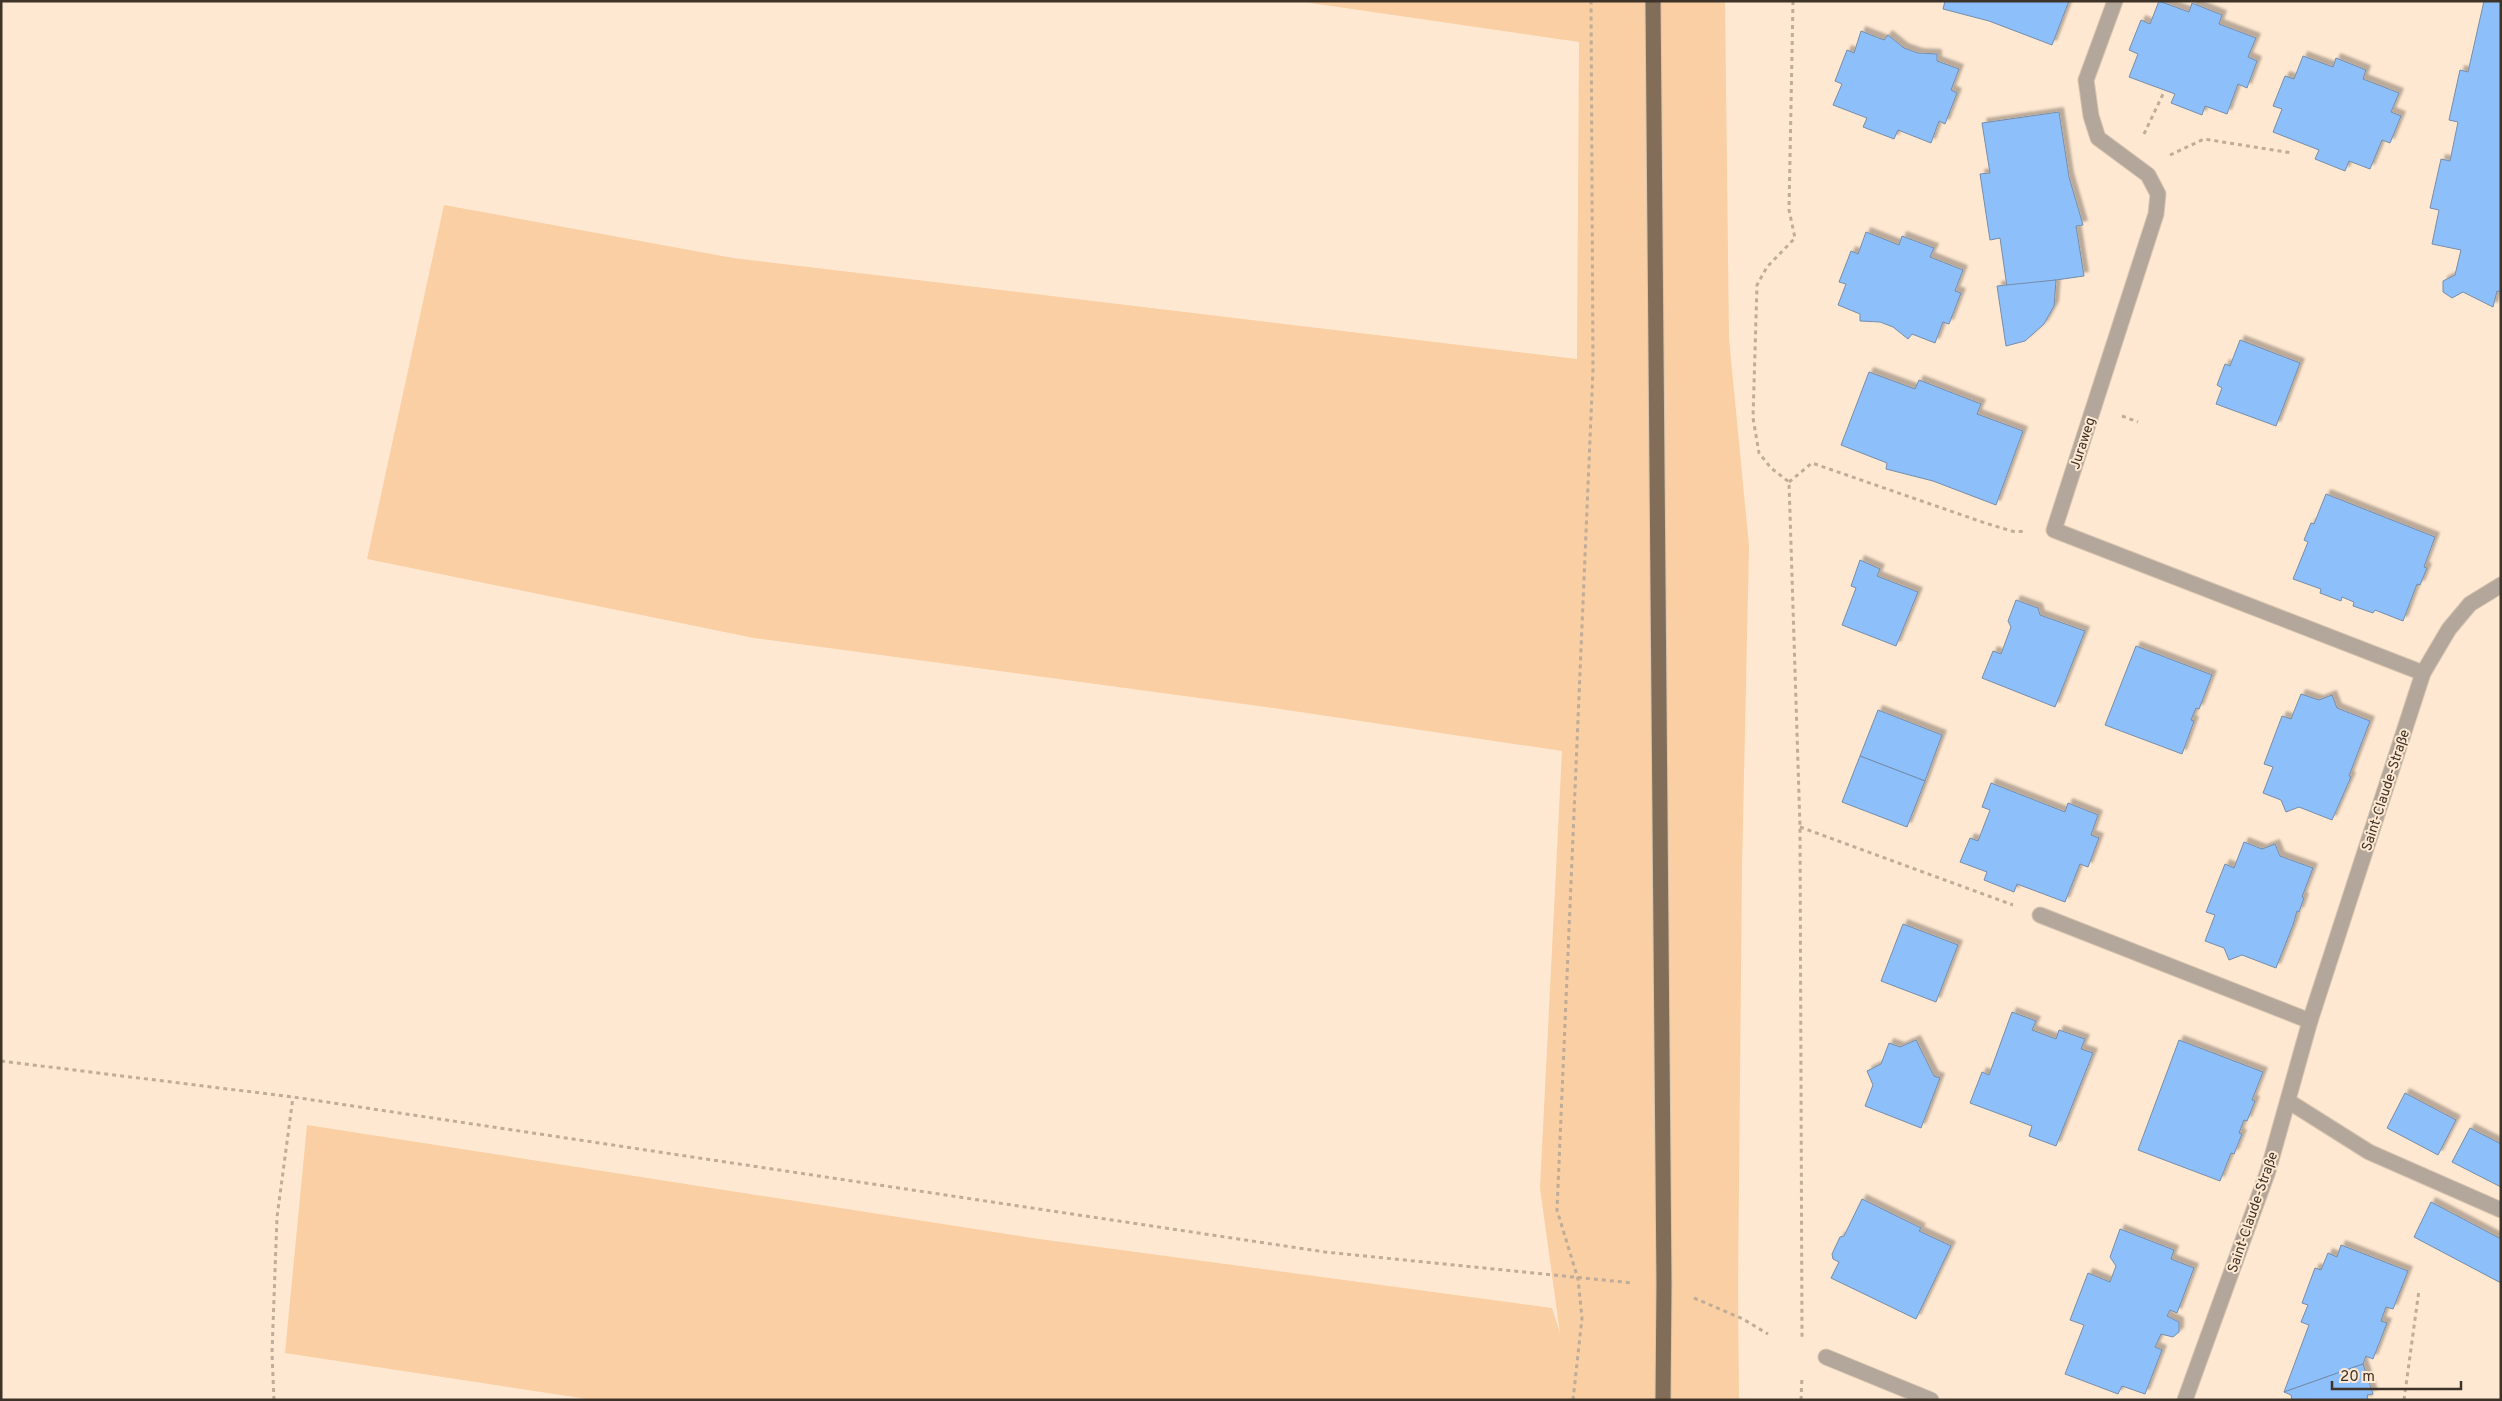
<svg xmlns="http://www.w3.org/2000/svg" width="2502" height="1401" font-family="Overpass,sans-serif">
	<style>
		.green { fill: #f9cfa3 }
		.building { fill: #8dbffb; stroke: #768da9; filter: url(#shadow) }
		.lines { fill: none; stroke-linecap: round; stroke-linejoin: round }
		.minor-casing { stroke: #d8c4af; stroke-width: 17 }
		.major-casing { stroke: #d8c4af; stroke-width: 17 }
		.path { stroke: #bfac99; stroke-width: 3; stroke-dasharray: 4 4; stroke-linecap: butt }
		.minor { stroke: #b3a79b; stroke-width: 15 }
		.major { stroke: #826d58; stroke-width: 15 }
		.labels { text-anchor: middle; stroke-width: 4; stroke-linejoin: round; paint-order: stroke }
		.street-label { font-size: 14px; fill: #3e3328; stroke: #ffe8d1 }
	</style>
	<defs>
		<filter id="shadow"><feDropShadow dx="4.5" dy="-4.5" stdDeviation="1" flood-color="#0004"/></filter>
	</defs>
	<rect width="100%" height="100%" fill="#ffe8d1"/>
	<polygon class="green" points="1297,1 1725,1 1729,339 1749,546 1742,867 1738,1289 1739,1400 594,1400 285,1353 307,1125 1039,1239 1552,1308 1560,1333 1540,1188 1562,751 1266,707 754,638 367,559 444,205 733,258 1577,359 1579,42"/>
	<g class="building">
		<polygon points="1945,1 2069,1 2052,45 1989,21 1943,9"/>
		<polygon points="2159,1 2189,12 2192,3 2222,15 2219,24 2256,38 2248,57 2257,61 2247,88 2238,84 2227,114 2205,106 2202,115 2171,103 2175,94 2129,77 2138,54 2129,50 2141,20 2150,24"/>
		<polygon points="2484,1 2501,1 2501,292 2497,291 2493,307 2463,292 2452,298 2443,292 2443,281 2455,275 2461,250 2432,244 2439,210 2430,208 2441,159 2450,161 2458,122 2449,120 2460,70 2468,72"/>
		<polygon points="1861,31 1884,40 1888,35 1904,48 1918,53 1937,54 1937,61 1959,69 1951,90 1957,93 1945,124 1939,121 1931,143 1898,130 1894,139 1863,127 1867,118 1833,105 1842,84 1835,81 1847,50 1854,53"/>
		<polygon points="2303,56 2333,67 2336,58 2366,70 2363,79 2399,93 2391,112 2401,116 2390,143 2382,140 2370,169 2349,161 2345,171 2315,159 2319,150 2273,132 2282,109 2273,106 2285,76 2294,79"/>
		<polygon points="2059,112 2069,177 2083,225 2076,226 2084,276 2007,287 2000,238 1990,240 1980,174 1990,173 1982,123"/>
		<polygon points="1866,232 1899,245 1902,236 1934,248 1930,257 1963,270 1955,291 1961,293 1949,324 1943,322 1935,343 1912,334 1908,339 1893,327 1880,322 1860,321 1860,314 1838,305 1846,284 1839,282 1851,251 1858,254"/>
		<polygon points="2056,280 2054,306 2044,324 2025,341 2006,346 1997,286"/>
		<polygon points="2240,340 2300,363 2276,426 2216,404 2222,388 2217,385 2225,364 2230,366"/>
		<polygon points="1869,372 1915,389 1919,380 1981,404 1977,414 2023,431 1996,505 1933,481 1886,469 1887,463 1841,445"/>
		<polygon points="2326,494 2435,537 2424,567 2427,568 2420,585 2417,584 2403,621 2375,610 2373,613 2353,606 2354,602 2342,597 2341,601 2320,593 2321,589 2293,579 2308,542 2304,540 2311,523 2314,524"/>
		<polygon points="1860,560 1880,569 1877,576 1918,592 1896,646 1842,625 1856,588 1851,586"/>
		<polygon points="2016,600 2038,608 2040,615 2085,631 2055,707 1982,678 1993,651 2001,654 2011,627 2008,621"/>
		<polygon points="2136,646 2212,675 2199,709 2196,708 2191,720 2194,721 2182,754 2105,725"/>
		<polygon points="2301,694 2319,700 2332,695 2337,708 2370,721 2349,776 2351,777 2332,820 2299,807 2286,812 2281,800 2263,793 2273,767 2264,764 2282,716 2291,719"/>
		<polygon points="1878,710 1942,735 1925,781 1860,756"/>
		<polygon points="1860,756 1925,781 1907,827 1842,802"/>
		<polygon points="1991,783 2065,812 2068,803 2098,815 2091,835 2099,838 2088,867 2080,864 2065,902 2017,884 2014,892 1984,880 1987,872 1960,862 1970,838 1978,841 1990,810 1982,807"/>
		<polygon points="2244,842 2262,849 2275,844 2280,856 2313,868 2302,897 2304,898 2299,912 2297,911 2293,925 2276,968 2242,955 2229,960 2224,948 2205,941 2215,915 2206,912 2225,864 2234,868"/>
		<polygon points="1903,924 1958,945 1936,1002 1881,981"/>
		<polygon points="2012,1012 2036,1021 2032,1030 2056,1039 2059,1030 2085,1039 2081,1049 2093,1053 2056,1146 2029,1136 2032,1126 1970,1103 1982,1072 1989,1075"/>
		<polygon points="1916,1040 1934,1076 1940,1078 1921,1128 1865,1106 1873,1085 1867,1071 1881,1064 1889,1043 1900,1047"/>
		<polygon points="2179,1040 2263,1072 2252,1100 2255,1101 2247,1121 2244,1120 2239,1133 2242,1134 2234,1154 2231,1153 2220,1181 2138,1150"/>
		<polygon points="2405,1093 2456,1120 2438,1155 2387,1128"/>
		<polygon points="2470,1128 2501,1144 2501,1187 2452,1162"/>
		<polygon points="1862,1199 1921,1228 1919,1231 1951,1246 1916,1319 1831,1278 1839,1262 1833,1259 1832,1254 1840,1237 1844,1236"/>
		<polygon points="2431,1202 2501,1239 2501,1283 2414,1237"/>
		<polygon points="2120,1229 2174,1250 2171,1259 2194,1268 2177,1313 2170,1310 2167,1316 2179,1322 2179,1332 2173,1337 2161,1334 2155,1347 2162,1350 2145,1394 2122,1386 2118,1394 2065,1374 2084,1325 2070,1320 2088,1273 2110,1282 2116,1266 2110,1257"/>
		<polygon points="2341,1245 2408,1271 2393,1309 2386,1307 2381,1321 2387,1323 2373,1359 2366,1356 2363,1364 2284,1392 2309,1325 2301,1322 2308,1305 2302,1303 2315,1268 2321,1270 2328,1253 2337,1257"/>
		<polygon points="2363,1364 2373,1394 2367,1395 2368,1400 2292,1400 2291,1395 2284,1392"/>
	</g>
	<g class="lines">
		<g class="minor-casing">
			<g id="minor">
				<polyline points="2115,1 2086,80 2091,116 2098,138 2148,175 2158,194 2156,214 2054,530 2423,673"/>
				<polyline points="2040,915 2310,1021"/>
				<polyline points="2288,1101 2369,1152 2501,1210"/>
				<polyline points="1826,1357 1931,1400"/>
				<polyline points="2185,1400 2268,1171 2310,1021 2423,673 2449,629 2470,604 2501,585"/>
			</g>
		</g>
		<g class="major-casing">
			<polyline id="major" points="1653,1 1664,1284 1663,1400"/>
		</g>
		<g class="path">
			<polyline points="1793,1 1789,210 1795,238 1767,267 1757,285 1753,418 1759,453 1771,468 1789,482 1800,827 1802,1338"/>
			<polyline points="2144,134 2163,94"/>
			<polyline points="2170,155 2204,139 2292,153"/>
			<polyline points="2122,416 2138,422"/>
			<polyline points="1789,482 1812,463 1985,523 2015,532 2025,531"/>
			<polyline points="1800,827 2013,905"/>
			<polyline points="1,1061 293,1097 1325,1252 1633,1283"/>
			<polyline points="1694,1298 1743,1319 1768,1334"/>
			<polyline points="274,1400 272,1353 277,1217 293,1097"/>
			<polyline points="1573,1400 1582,1318 1578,1279 1557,1210 1593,369 1591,1"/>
			<polyline points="1801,1400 1802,1376"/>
			<polyline points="2404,1400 2419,1290"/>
		</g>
		<use href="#minor" class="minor"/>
		<use href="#major" class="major"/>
	</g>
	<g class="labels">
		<g class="street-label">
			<text transform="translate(2082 443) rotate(-72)" y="5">Juraweg</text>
			<text transform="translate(2385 790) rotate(-72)" y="5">Saint-Claude-Straße</text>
			<text transform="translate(2252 1212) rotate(-71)" y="5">Saint-Claude-Straße</text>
		</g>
	</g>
	<rect width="2502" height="1401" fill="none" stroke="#3e3328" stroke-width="5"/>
	<path d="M2332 1381v8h129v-8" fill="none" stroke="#3e3328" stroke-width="2.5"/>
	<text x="2340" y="1381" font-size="15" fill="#3e3328" stroke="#ffe8d1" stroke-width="4" paint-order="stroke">20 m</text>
</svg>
